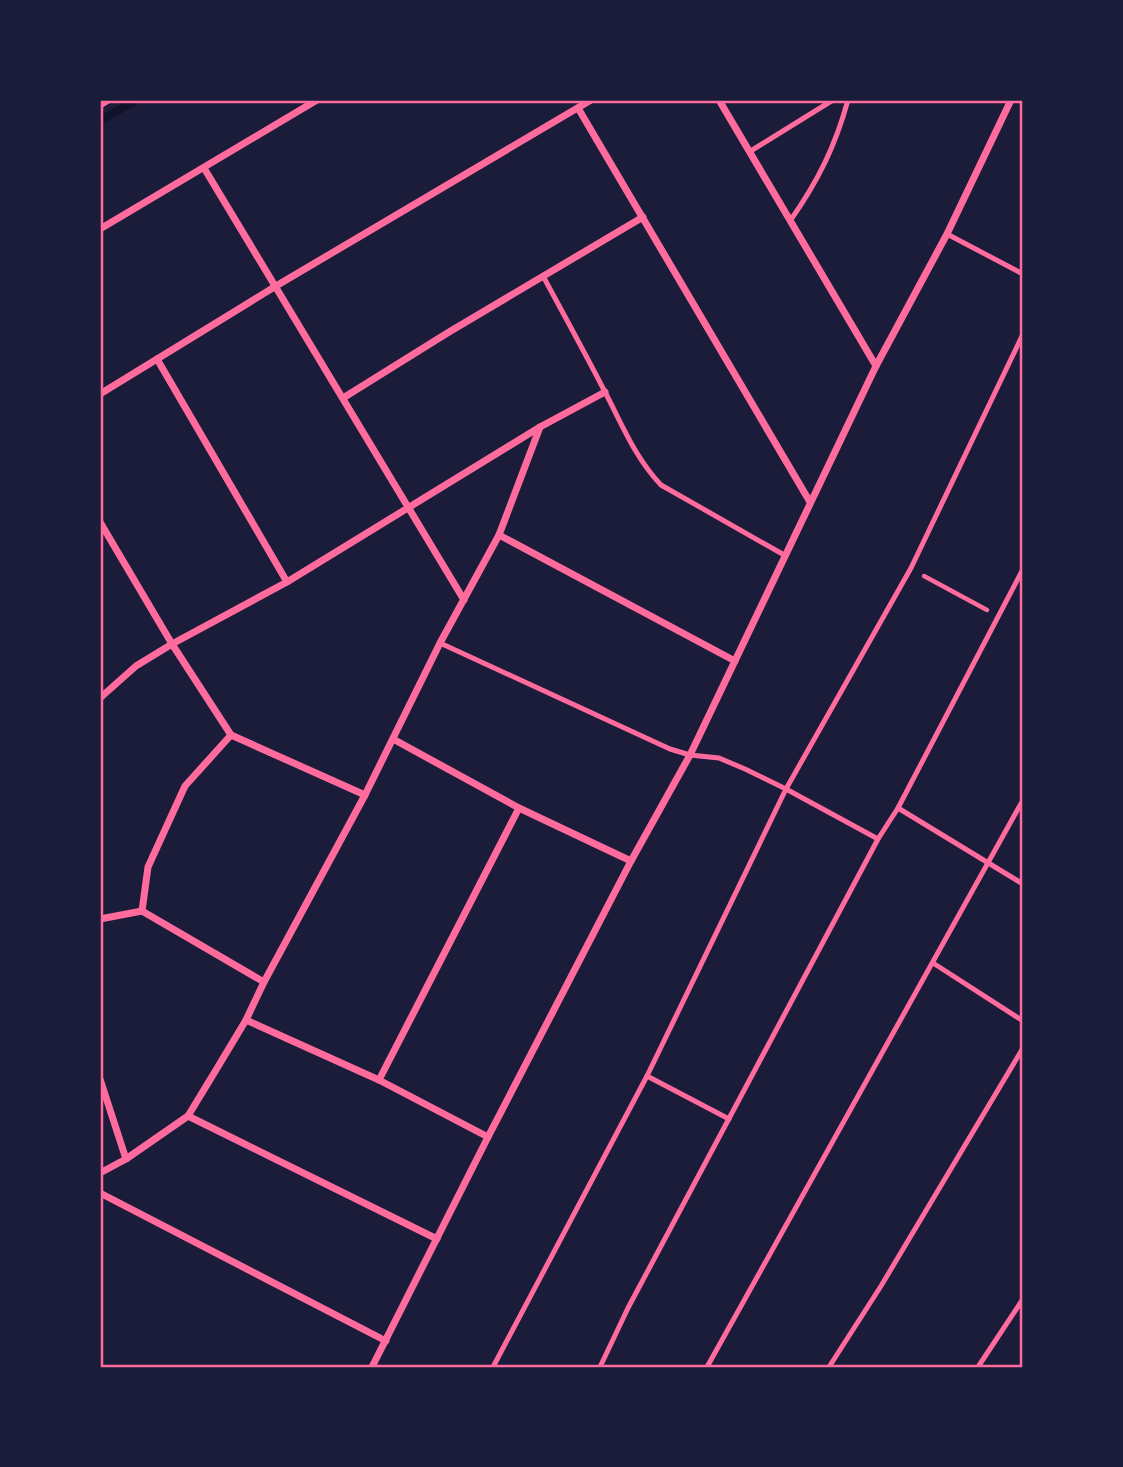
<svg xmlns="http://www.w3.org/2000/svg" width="1123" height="1467" font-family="'DM Sans',sans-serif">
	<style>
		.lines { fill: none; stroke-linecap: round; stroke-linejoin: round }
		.stream { stroke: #12122b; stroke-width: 8 }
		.path { stroke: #ff6b9d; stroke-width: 4.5 }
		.service { stroke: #ff6b9d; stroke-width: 5 }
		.minor { stroke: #ff6b9d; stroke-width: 7 }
		.neatline { fill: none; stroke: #ff6b9d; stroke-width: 2.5 }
	</style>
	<rect width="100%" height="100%" fill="#1b1b3a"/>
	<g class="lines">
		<polyline class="stream" points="100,121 136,100"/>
		<polyline class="path" points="924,576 987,610"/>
		<g class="service">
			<polyline points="749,152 833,100"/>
			<path d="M790,221C818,181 835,147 848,100"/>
			<polyline points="947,234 1023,274"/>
			<path d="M543,276C564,315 585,353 605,392C622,424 635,458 661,485L786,556"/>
			<polyline points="440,643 670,749 690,755 719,758 745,769 786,789 878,839"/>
			<polyline points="898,808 1023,884"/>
			<polyline points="933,963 1023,1021"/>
			<polyline points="647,1076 729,1119"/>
			<polyline points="493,1367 647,1076 786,789 911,568 1023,334"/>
			<polyline points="600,1367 628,1308 878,839 898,808 1023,569"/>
			<polyline points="707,1367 1023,800"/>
			<polyline points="829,1367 881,1286 1023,1048"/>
			<polyline points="978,1367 1023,1299"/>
		</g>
		<g class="minor">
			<polyline points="719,100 876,366"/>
			<polyline points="100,105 108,100"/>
			<polyline points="578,108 810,502"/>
			<polyline points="204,168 464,600"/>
			<polyline points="100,229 317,100"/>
			<polyline points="157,359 287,582"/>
			<polyline points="100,394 276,286 591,100"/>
			<polyline points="343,398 449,332 643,217"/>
			<polyline points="100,522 172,644 231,735 365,795"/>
			<polyline points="499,535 735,661"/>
			<polyline points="100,698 136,666 172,644 287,582 540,427 605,392"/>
			<polyline points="231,735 185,786 148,867 142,911 264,982"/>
			<polyline points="393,739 519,808 631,861"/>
			<polyline points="100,919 142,911"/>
			<polyline points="246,1020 379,1080 488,1137"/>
			<polyline points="100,1079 126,1159"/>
			<polyline points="379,1080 519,808"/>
			<polyline points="188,1116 437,1239"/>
			<polyline points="100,1173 126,1159 188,1116 219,1065 246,1020 264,982 365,795 440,643 499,535 540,427"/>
			<polyline points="100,1193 386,1341"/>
			<polyline points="372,1367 488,1137 631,861 690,755 876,366 947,234 1011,100"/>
		</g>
	</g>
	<rect width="1123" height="1467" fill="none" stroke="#1b1b3a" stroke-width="203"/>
	<rect x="102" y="102" width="919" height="1264" class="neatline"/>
</svg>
